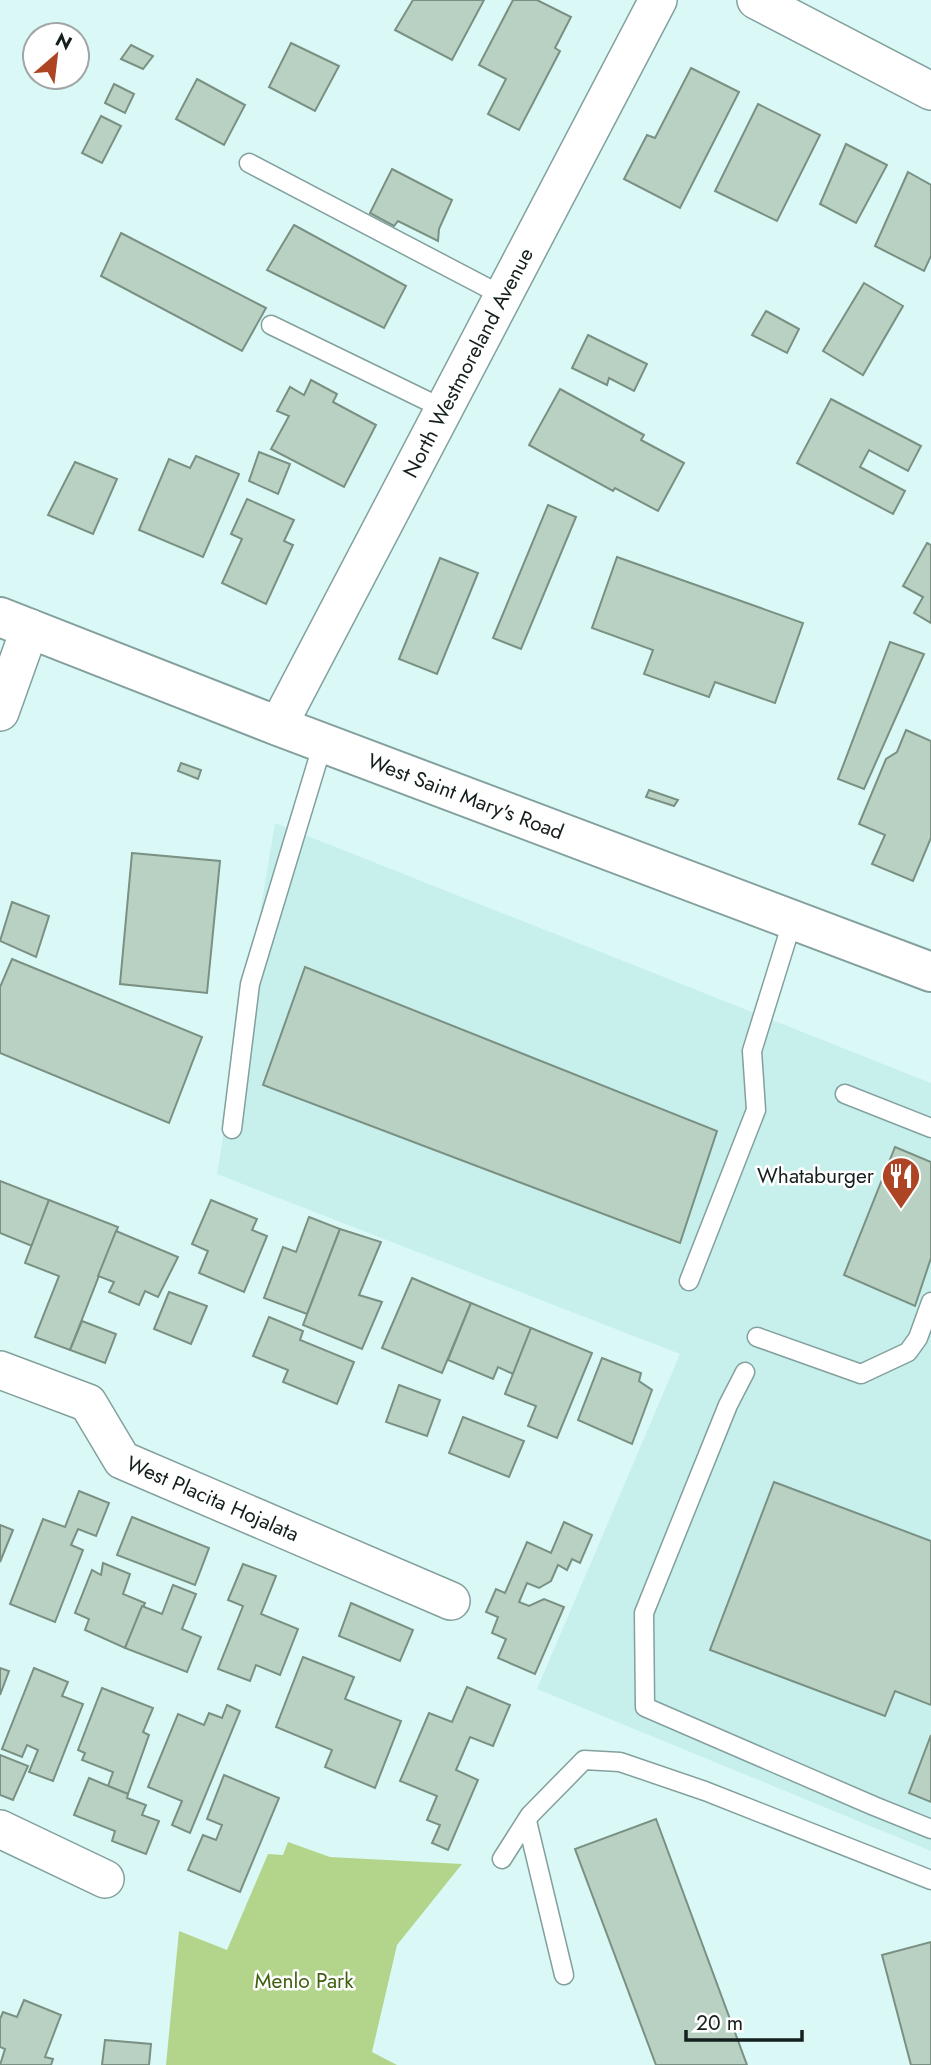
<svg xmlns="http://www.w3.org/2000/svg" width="931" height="2065" font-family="Jost,sans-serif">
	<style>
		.built { fill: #c7f0ed }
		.green { fill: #b2d58b }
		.building { fill: #b9d1c3; stroke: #799082; stroke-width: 2 }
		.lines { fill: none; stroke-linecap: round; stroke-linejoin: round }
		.service-casing { stroke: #83a09e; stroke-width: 21 }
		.minor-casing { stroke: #83a09e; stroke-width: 40 }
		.secondary-casing { stroke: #83a09e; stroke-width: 42 }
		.service { stroke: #fff; stroke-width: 18 }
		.minor { stroke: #fff; stroke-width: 37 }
		.secondary { stroke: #fff; stroke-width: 38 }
		.labels { text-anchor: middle; stroke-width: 5; stroke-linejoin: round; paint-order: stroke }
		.street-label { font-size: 21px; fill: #141f1e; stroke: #fff }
		.poi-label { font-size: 21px; fill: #141f1e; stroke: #fff; text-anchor: end }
		.park-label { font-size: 21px; fill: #405f10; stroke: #fff }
	</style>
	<rect width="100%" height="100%" fill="#daf9f6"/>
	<polygon class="built" points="275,823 931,1083 931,1851 537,1689 680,1354 217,1174"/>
	<polygon class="green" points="288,1842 330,1857 462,1864 397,1945 372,2052 397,2065 166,2065 179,1931 227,1950 268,1854 283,1855"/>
	<g class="building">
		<polygon points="413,0 484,0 452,60 395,30"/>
		<polygon points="513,0 537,0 571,17 555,48 560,51 519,130 488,114 506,79 479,65"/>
		<polygon points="291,43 339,66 315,111 269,87"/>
		<polygon points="131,45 153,56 143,69 121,59"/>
		<polygon points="691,68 739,92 680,208 624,179 647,135 655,138"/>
		<polygon points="197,79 245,105 224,145 176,119"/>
		<polygon points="114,84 134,94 125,113 105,103"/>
		<polygon points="758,104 820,135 777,221 715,191"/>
		<polygon points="101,116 121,126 102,163 82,153"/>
		<polygon points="846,144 887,165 856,223 820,204"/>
		<polygon points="392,169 452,200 439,229 438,241 398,221 394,226 370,213"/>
		<polygon points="908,172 931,185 931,256 924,271 875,246"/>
		<polygon points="294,225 406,286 384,328 267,270"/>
		<polygon points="121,233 266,308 242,351 101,276"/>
		<polygon points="864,283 903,306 863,375 823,351"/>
		<polygon points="766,311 799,329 787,353 752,335"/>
		<polygon points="588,335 647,364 634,391 609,378 607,385 572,368"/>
		<polygon points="311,380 337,394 333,402 376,425 344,487 271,449 289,416 277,411 290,387 304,395"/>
		<polygon points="560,389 644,435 641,440 684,463 658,511 615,488 613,491 529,445"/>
		<polygon points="831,399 921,446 908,471 869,450 860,467 905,491 893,514 797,463"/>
		<polygon points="259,452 290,464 278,494 249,481"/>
		<polygon points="196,456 239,474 203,557 139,530 169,459 190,468"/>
		<polygon points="75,462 117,479 93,534 48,515"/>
		<polygon points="247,499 294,520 284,541 293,545 266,604 222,583 242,539 231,534"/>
		<polygon points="548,505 576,517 521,649 493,638"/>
		<polygon points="927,543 931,545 931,623 914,613 923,597 903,586"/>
		<polygon points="617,557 803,623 775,703 715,682 709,697 644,674 653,650 592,628"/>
		<polygon points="440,558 478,573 437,674 399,659"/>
		<polygon points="890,642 924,654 864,789 838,779"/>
		<polygon points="906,730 931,741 931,838 913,881 872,864 885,835 859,824 886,759 897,752"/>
		<polygon points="181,763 201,770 198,779 178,771"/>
		<polygon points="649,790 678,800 674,806 646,797"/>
		<polygon points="132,853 220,861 207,993 120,984"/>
		<polygon points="12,902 49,916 36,957 0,941"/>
		<polygon points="12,959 202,1037 169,1123 0,1053 0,987"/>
		<polygon points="305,967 717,1131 680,1243 263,1085"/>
		<polygon points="895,1147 931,1162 931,1258 915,1306 844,1275"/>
		<polygon points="0,1181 49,1200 32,1246 0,1233"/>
		<polygon points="49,1200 118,1227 70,1350 35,1337 59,1276 25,1263"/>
		<polygon points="211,1200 257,1219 252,1230 267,1236 244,1292 199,1273 208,1251 192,1244"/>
		<polygon points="309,1217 340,1229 307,1314 264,1298 283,1247 296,1252"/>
		<polygon points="340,1229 381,1242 359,1295 382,1302 362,1349 303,1325"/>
		<polygon points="116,1231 178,1257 158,1297 145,1291 139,1305 109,1292 114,1282 98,1276"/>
		<polygon points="412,1278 471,1303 442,1373 382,1348"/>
		<polygon points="169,1292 207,1306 191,1344 154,1329"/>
		<polygon points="471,1303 531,1328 513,1374 498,1367 493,1379 448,1360"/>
		<polygon points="269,1317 303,1331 300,1340 354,1362 337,1404 283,1382 288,1370 253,1356"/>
		<polygon points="82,1321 116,1334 105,1363 70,1350"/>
		<polygon points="531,1328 592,1353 557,1438 528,1426 536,1406 505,1394"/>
		<polygon points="602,1358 641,1373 639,1381 652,1390 632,1444 578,1420"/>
		<polygon points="399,1385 440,1400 427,1436 386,1422"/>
		<polygon points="463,1417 524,1441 509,1477 449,1453"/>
		<polygon points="774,1482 931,1541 931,1705 895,1691 885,1716 710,1650"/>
		<polygon points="79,1491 109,1503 96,1536 78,1529 71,1545 83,1550 55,1622 10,1604 43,1519 65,1527"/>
		<polygon points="132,1517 209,1548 195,1585 117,1555"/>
		<polygon points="564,1522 592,1535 580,1563 572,1559 567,1570 558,1565 551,1581 539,1588 527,1583 519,1602 529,1606 544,1599 564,1607 535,1674 498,1658 506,1639 492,1633 498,1617 486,1612 496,1589 505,1593 527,1542 551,1553"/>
		<polygon points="0,1525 13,1530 0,1562"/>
		<polygon points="103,1563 130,1574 123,1594 145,1603 125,1648 85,1630 89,1619 75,1613 92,1570 101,1575"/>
		<polygon points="243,1564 276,1576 261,1614 298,1629 280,1675 256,1665 250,1681 218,1669 243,1606 228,1600"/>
		<polygon points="173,1585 196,1594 182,1629 201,1637 187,1672 125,1648 142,1606 162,1614"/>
		<polygon points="351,1603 413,1630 400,1661 339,1636"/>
		<polygon points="303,1657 354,1677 345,1699 401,1721 375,1788 325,1767 332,1750 276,1727"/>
		<polygon points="0,1668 9,1671 0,1695"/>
		<polygon points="34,1668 68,1682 62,1696 83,1704 53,1781 29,1772 38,1750 27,1745 22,1757 2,1749"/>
		<polygon points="467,1687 510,1705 493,1746 470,1737 456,1770 478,1780 448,1850 432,1843 440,1825 427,1820 437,1796 400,1781 429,1713 452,1722"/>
		<polygon points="102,1688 153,1708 143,1732 149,1735 128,1794 108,1786 113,1772 82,1760 85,1753 78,1750"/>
		<polygon points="227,1705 240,1711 190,1833 172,1825 182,1801 148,1787 178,1714 204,1725 209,1713 222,1718"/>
		<polygon points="931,1735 931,1802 909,1793"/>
		<polygon points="0,1755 28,1766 13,1800 0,1795"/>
		<polygon points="224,1775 279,1798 240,1892 188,1870 203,1835 216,1840 222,1825 207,1819"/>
		<polygon points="89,1778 128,1794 127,1798 146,1805 142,1815 159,1821 146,1854 112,1841 115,1831 74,1815"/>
		<polygon points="656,1819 747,2065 656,2065 575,1849"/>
		<polygon points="931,1942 931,2065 911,2065 882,1955"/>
		<polygon points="24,2000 61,2015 45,2057 53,2059 51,2065 0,2065 5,2049 0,2047 0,2019 3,2012 17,2017"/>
		<polygon points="105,2040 151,2044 149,2065 102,2065"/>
	</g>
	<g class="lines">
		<g class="service-casing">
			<g id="service">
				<polyline points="249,163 503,296"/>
				<polyline points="271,325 444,409"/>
				<polyline points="845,1094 931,1128"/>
				<polyline points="232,1129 250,984 323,743"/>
				<polyline points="689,1281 756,1110 752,1051 793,919"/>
				<polyline points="757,1337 861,1374 908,1352 918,1338 931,1302"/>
				<polyline points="745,1372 728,1405 644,1613 645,1707 874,1806 931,1829"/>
				<polyline points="527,1821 564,1975"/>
				<polyline points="502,1859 530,1815 584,1760 620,1762 705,1791 931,1880"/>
			</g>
		</g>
		<g class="minor-casing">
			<g id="minor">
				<polyline points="756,0 931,91"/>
				<polyline points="0,712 30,628"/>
				<path id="s1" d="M278,726L658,0"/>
				<path id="s2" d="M0,1370L88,1403L122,1460L451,1601"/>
				<polyline points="0,1829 105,1879"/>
			</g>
		</g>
		<g class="secondary-casing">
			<g id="secondary">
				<path id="s3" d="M0,617L278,726L931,972"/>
			</g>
		</g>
		<use href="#service" class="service"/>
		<use href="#minor" class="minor"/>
		<use href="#secondary" class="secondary"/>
	</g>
	<defs>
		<g id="restaurant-pin" transform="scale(2.0125)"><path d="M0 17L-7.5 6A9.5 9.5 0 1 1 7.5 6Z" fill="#ad4524" stroke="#fff"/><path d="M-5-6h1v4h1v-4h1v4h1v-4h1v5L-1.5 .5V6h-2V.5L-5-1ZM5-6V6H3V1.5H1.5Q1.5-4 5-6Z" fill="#fff"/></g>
	</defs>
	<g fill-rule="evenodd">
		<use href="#restaurant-pin" x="901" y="1176"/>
	</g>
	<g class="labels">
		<g class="street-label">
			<text dy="7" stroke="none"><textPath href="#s1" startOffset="410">North Westmoreland Avenue</textPath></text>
			<text dy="7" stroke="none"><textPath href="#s3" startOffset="499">West Saint Mary's Road</textPath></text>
			<text dy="7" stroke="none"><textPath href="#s2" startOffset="259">West Placita Hojalata</textPath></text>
		</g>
		<g class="poi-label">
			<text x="874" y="1183">Whataburger</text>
		</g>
		<g class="park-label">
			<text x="304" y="1988">Menlo Park</text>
		</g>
	</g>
	<g transform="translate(56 56) rotate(28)"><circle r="33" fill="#ffffff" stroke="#a1a5a5" stroke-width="2"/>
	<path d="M0-5L12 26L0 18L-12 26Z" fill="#ad4524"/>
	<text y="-10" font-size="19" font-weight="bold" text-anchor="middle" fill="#141f1e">N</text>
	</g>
	<path d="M686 2030v10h116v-10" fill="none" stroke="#141f1e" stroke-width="3.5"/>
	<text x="696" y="2030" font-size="21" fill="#141f1e" stroke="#ffffff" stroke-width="5" paint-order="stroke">20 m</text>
</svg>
